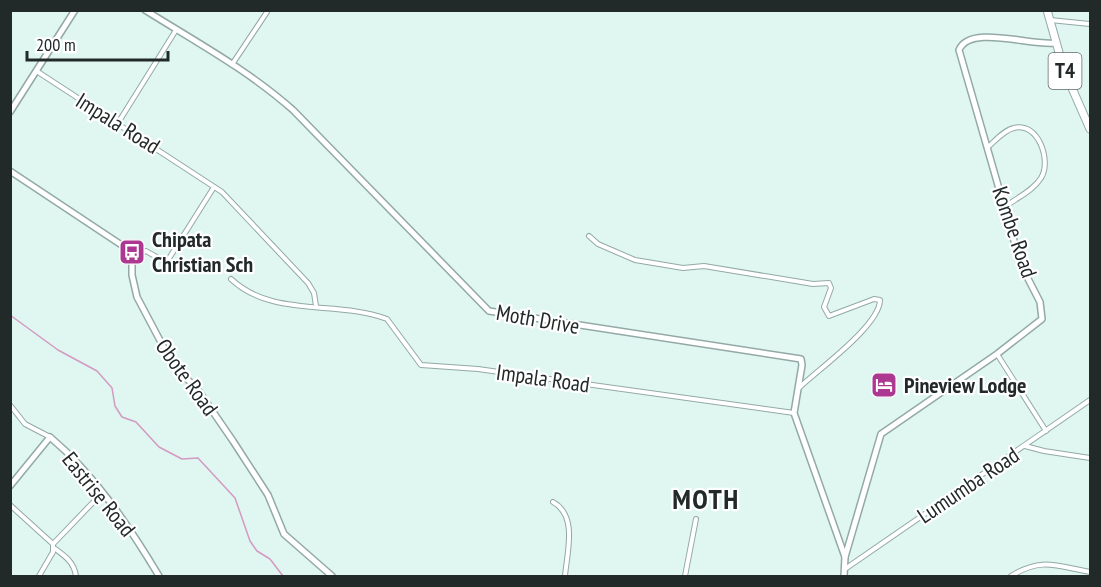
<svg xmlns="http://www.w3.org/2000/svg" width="1101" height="587" font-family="'PT Sans Narrow',sans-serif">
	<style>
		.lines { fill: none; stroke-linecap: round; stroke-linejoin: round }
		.stream { stroke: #d39ac2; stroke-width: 1.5 }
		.street-casing { stroke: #93a9a5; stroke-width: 6 }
		.secondary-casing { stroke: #93a9a5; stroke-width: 8 }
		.highway-casing { stroke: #93a9a5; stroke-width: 9 }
		.street { stroke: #fff; stroke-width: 4 }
		.secondary { stroke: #fff; stroke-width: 5 }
		.highway { stroke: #fff; stroke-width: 7 }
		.labels { text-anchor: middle; stroke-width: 4.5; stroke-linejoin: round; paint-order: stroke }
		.shield { fill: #fff; stroke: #646a69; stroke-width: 1.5 }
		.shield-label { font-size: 21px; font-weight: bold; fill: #222a29 }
		.street-label { font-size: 22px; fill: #222a29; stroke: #fff }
		.poi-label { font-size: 22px; font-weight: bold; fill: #222a29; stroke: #fff; text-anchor: start }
		.district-label { font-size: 28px; font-weight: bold; letter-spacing: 1.5px; fill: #222a29; stroke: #fff }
	</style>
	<rect width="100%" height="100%" fill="#dff6f1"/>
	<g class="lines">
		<polyline class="stream" points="10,315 58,350 97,371 112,388 115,406 122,417 136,422 159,447 182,459 198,458 235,498 250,541 257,551 270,559 283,576"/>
		<g class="street-casing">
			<g id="street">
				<polyline points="1050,20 1090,24"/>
				<polyline points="233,63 267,12"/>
				<polyline points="38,72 222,192 308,283 314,293 316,306"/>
				<polyline points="118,123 176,30"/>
				<path d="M988,147C995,141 1004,130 1014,128C1038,121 1052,161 1041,178C1033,191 1016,198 1005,207"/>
				<path d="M589,236L598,244L635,260L683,268L704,266L813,284L829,283L831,288L824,307L829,316L874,299L880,300C880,325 819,369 800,387"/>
				<polyline points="132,257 146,251 162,260 168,260 214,187"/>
				<path d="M231,279C272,318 337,300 387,319L421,365L478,369L794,413"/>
				<polyline points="997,354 1046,431"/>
				<polyline points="10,405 25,424 50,437"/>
				<polyline points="1025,446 1044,451 1090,458"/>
				<path d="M553,502C578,516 567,552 565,576"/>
				<polyline points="10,505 53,544"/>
				<path d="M54,548C65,556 74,562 76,576"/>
				<polyline points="845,569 1090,400"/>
				<polyline points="39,576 53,552 53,544 102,493"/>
				<polyline points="685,576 696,519"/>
				<path d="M1011,576C1042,557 1056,566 1090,572"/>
			</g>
		</g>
		<g class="secondary-casing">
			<g id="secondary">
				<path d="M145,10C196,42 248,70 293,110L489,311L801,359L802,365L794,413L845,557"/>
				<polyline points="10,112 75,10"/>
				<polyline points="10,171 132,252 132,275 137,297 173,365 198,390 233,441 268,495 284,534 332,576"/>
				<path d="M10,486L50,437C95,475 129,526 159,576"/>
				<path d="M844,576L845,557L881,434L997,354L1042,319L1040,302L1021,265L959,50C970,24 1030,46 1055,43"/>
			</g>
		</g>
		<g class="highway-casing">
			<polyline id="highway" points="1047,10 1064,70 1090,129"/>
		</g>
		<use href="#street" class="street"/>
		<use href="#secondary" class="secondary"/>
		<use href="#highway" class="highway"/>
	</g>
	<defs>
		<g id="bus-square" transform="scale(1.35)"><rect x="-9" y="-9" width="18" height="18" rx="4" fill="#ac3891" stroke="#fff"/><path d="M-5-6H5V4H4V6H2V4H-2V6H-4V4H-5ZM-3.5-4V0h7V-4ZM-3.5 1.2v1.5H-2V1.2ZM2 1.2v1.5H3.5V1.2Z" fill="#fff"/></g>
		<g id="hotel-square" transform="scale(1.35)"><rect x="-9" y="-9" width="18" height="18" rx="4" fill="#ac3891" stroke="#fff"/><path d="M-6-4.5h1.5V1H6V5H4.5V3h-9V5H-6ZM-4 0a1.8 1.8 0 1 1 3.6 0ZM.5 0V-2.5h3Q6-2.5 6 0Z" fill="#fff"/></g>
	</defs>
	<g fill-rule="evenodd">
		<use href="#bus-square" x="132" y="252"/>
		<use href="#hotel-square" x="884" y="385"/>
	</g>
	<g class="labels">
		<rect class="shield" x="1048.5" y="53" width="33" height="36" rx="4.5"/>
		<g class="shield-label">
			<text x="1065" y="78">T4</text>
		</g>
		<g class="street-label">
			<text transform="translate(118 123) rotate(32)" y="8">Impala Road</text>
			<text transform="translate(1015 232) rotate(71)" y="8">Kombe Road</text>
			<text transform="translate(538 319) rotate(10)" y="8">Moth Drive</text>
			<text transform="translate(187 377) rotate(54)" y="8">Obote Road</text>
			<text transform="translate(543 378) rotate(8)" y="8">Impala Road</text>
			<text transform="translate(968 485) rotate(-34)" y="8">Lumumba Road</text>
			<text transform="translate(99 494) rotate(51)" y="8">Eastrise Road</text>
		</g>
		<g class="poi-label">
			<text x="152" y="247">Chipata<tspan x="152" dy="25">Christian Sch</tspan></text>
			<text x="904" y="393">Pineview Lodge</text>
		</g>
		<g class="district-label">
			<text x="706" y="509">MOTH</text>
		</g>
	</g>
	<rect width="1101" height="587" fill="none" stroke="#222a29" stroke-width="24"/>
	<path d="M27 51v9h141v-9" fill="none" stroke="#222a29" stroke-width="3"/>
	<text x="36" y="51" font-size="18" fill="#222a29" stroke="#ffffff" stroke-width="4.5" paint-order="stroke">200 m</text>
</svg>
